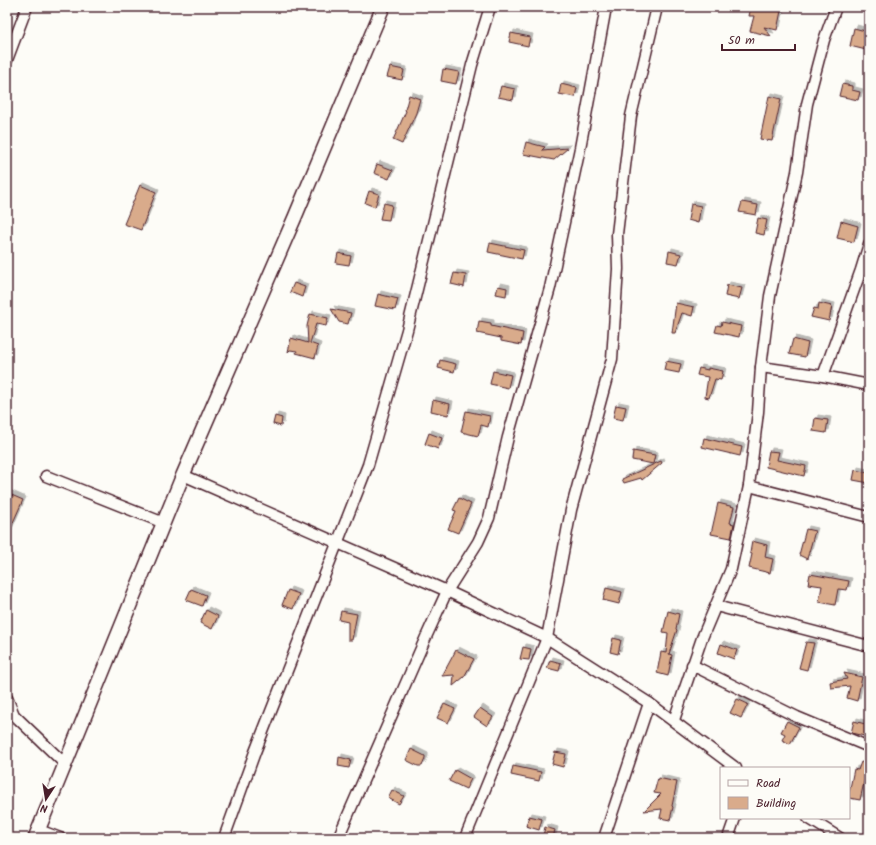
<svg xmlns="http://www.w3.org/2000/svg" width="876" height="845" font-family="Kalam,sans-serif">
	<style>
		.building { fill: #d9ab8b; stroke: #4a1f2b; filter: url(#shadow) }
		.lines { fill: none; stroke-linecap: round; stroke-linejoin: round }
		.minor-casing { stroke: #4a1f2b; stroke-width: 13 }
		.major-casing { stroke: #4a1f2b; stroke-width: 16 }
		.minor { stroke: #fdfcf7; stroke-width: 10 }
		.major { stroke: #fdfcf7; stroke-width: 13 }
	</style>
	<defs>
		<filter id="shadow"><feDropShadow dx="3" dy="-3" stdDeviation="0" flood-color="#0004"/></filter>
	</defs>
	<rect width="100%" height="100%" fill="#fdfcf7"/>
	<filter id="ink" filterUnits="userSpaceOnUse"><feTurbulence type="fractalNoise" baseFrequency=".025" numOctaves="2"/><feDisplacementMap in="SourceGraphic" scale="8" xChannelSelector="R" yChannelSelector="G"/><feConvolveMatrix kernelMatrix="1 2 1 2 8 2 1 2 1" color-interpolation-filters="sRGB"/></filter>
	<g filter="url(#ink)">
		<g class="building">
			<polygon points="751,7 761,7 781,11 777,30 764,27 771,36 750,31 754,16 749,16"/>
			<polygon points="854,28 869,32 869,39 866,50 850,46"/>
			<polygon points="511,33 530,37 528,46 509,42"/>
			<polygon points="390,67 404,70 402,80 387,77"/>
			<polygon points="443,69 459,72 456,84 441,81"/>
			<polygon points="561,84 577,88 575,97 559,94"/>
			<polygon points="842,84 852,86 852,90 860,92 858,100 839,96"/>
			<polygon points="501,86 515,89 513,100 498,97"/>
			<polygon points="409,95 420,99 416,113 402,144 393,140 406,111 405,110"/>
			<polygon points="769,96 781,99 772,141 760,139"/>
			<polygon points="526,142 545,147 542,150 568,148 554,160 523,154"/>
			<polygon points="377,164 393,170 389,179 374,173"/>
			<polygon points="140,185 156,192 141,230 124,224"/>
			<polygon points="369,191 379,194 375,207 365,203"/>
			<polygon points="742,202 758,205 756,215 739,212"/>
			<polygon points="384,203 392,205 389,220 380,219"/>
			<polygon points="691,204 701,206 698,223 688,220"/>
			<polygon points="758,218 767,220 764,235 755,233"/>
			<polygon points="841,221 858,226 854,242 837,238"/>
			<polygon points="490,243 524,250 522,259 488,252"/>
			<polygon points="669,251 681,254 678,264 667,262"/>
			<polygon points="338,253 351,256 349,265 336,263"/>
			<polygon points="454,273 466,275 464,287 451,284"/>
			<polygon points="294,283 305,287 302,297 290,292"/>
			<polygon points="727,285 742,288 739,299 725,296"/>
			<polygon points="498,286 507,288 506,296 496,294"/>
			<polygon points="378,294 398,299 395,310 375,306"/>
			<polygon points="676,303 694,307 692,316 682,313 675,333 672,333"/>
			<polygon points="819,303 832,306 829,321 811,317 814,308 818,309"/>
			<polygon points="331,309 351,313 348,324 339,322"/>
			<polygon points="310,314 328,318 326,326 316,324 310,343 318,346 315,358 296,353 297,351 290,350 288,352 291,338 308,343 307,326"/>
			<polygon points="479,321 491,323 491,326 523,333 521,345 501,341 501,338 477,333"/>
			<polygon points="722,322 741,326 739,337 715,332 717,325 721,326"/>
			<polygon points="793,339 808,343 805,357 789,354"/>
			<polygon points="440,360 456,364 454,372 438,368"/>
			<polygon points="666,361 681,364 679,373 664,370"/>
			<polygon points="699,368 708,370 708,368 723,371 721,380 715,379 709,398 705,397 708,377 697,375"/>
			<polygon points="493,371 511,375 508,388 490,384"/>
			<polygon points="433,400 450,404 448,415 431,411"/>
			<polygon points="616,405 626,407 623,420 613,418"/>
			<polygon points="466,411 490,416 488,427 481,425 478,436 461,432"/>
			<polygon points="275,416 282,418 281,426 273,424"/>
			<polygon points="815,418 828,420 826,433 813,431"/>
			<polygon points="429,433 442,438 438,449 425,444"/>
			<polygon points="704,438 742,447 740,456 702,447"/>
			<polygon points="633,451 655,455 653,464 632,460"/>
			<polygon points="769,451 779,452 777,460 806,466 804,476 766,467"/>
			<polygon points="661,461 662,463 642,480 641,478 624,483 622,479"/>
			<polygon points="855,470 869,473 869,483 853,480"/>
			<polygon points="7,493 23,500 7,536"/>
			<polygon points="459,498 471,504 458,533 448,529 456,511 453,510"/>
			<polygon points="718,503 734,507 730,523 734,524 731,538 711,534"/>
			<polygon points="806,529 815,531 807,559 799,555"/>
			<polygon points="752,541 767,545 765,557 773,559 770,573 749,568 752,554 750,553"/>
			<polygon points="810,574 849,581 847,590 838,589 835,605 819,602 822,586 808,584"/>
			<polygon points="606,588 622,592 619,604 603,600"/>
			<polygon points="191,589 206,595 202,606 186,600"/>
			<polygon points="288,590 299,594 293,609 282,605"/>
			<polygon points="206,610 218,616 212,629 200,623"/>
			<polygon points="341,611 357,614 352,640 348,640 348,622 339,620"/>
			<polygon points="668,611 679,614 676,629 677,630 669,654 672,655 668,676 657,673 661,652 666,653 668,633 663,632"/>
			<polygon points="613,638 621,640 618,654 610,652"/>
			<polygon points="806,642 814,643 807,670 799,668"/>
			<polygon points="721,644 737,650 734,659 718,653"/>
			<polygon points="523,647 531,649 529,660 520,659"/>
			<polygon points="456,650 474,659 464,677 453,686 454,675 442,676"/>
			<polygon points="550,660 561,663 559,671 547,668"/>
			<polygon points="844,673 862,677 857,701 847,698 850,686 831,688 830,682 847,679"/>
			<polygon points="737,699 748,704 741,718 730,713"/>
			<polygon points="444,704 455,709 448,723 437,718"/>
			<polygon points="480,708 493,717 487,726 474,717"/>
			<polygon points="787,721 799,727 790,744 782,740 785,734 781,732"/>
			<polygon points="854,721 869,725 869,737 851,733"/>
			<polygon points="411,749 425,756 425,759 422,766 418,766 406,760"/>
			<polygon points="555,752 566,754 563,767 552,764"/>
			<polygon points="339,757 351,760 349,768 338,766"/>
			<polygon points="861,762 869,764 869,768 866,779 865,778 860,800 849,798 849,793 854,769 858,770"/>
			<polygon points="513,766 541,772 539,781 511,775"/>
			<polygon points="455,770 471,779 466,789 449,781"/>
			<polygon points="658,778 677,782 672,806 673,807 670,820 660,818 662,809 644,811 661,794 654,793"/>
			<polygon points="392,790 404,796 399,804 388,798"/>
			<polygon points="529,816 542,819 539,830 526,826"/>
			<polygon points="545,827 555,830 553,838 543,836"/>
		</g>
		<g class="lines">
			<g class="minor-casing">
				<g id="minor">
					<polyline points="7,60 27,7"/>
					<polyline points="761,367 823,376 869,385"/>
					<polyline points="823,376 861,270 869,244"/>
					<polyline points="183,475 447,591 547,638 649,703 736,768"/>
					<polyline points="46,476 164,523"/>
					<polyline points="749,486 869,517"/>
					<polyline points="716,606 869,646"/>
					<polyline points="692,665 797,717 869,747"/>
					<polyline points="7,698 14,715 65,764"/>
					<polyline points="674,720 702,638 731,569 749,486 758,412 761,367 770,296 797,172 807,104 824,40 836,7"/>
					<polyline points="808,818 840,838"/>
					<polyline points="39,830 60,838"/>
					<polyline points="224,838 255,752 368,465 407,330 472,65 490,7"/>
					<polyline points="338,838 426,637 447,591 478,542 489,518 508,437 550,288 580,148 606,7"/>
					<polyline points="465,838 547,638 571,510 612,359 618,269 617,234 631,116 657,7"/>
					<polyline points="604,838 649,703"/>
					<polyline points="728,838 735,818"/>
				</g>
			</g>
			<g class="major-casing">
				<polyline id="major" points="35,838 183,475 295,217 383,7"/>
			</g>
			<use href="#minor" class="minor"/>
			<use href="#major" class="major"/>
		</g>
	</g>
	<rect width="876" height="845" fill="none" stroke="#fdfcf7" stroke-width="24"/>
	<rect x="12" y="12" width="852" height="821" fill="none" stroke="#4a1f2b" stroke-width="1.5" filter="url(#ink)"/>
	<rect x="720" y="767" width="130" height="52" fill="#fdfcf7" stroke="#b5a4a5"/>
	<rect x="728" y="780" width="20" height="6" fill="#fdfcf7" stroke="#b5a4a5"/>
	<text x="756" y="787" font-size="12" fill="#4a1f2b">Road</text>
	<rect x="728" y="797" width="20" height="12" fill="#d9ab8b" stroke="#b5a4a5"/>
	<text x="756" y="807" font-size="12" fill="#4a1f2b">Building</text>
	<g transform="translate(46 799) rotate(192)" stroke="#fdfcf7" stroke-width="3" paint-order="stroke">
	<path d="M0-3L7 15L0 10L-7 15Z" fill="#4a1f2b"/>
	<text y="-6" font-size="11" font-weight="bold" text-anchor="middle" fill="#4a1f2b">N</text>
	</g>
	<path d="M722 44v6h73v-6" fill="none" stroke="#4a1f2b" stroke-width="2"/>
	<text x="728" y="44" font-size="12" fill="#4a1f2b" stroke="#fdfcf7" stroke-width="3" paint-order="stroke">50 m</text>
</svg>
